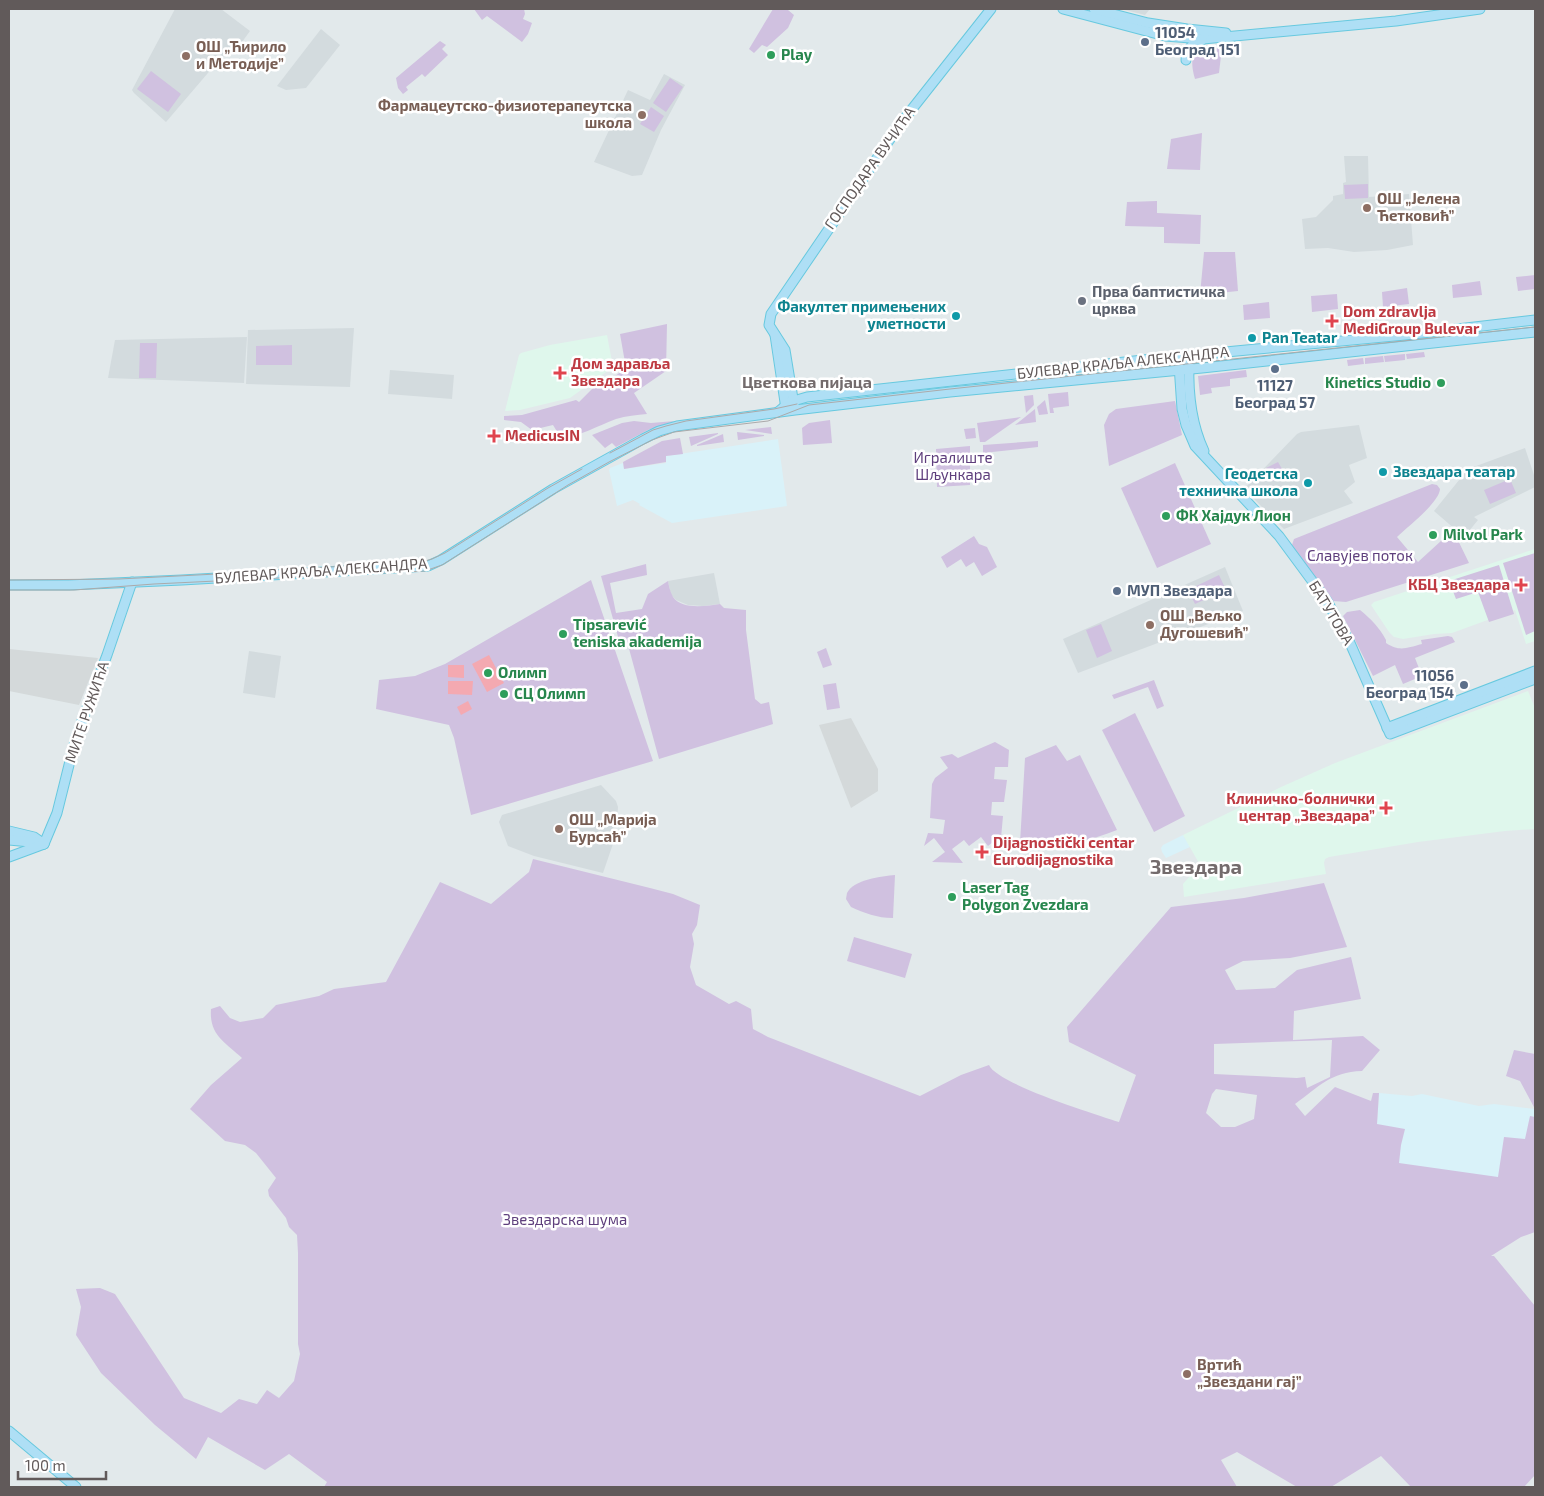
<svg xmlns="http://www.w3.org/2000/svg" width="1544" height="1496" font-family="'Exo 2',sans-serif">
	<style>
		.commercial { fill: #d9f2f9 }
		.industrial { fill: #d4d9da }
		.education { fill: #d3dbde }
		.medical { fill: #dff7ec }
		.green { fill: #d0c1e0; fill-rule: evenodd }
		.water { fill: #f4a9b1 }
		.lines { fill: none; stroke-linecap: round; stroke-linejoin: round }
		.major-casing { stroke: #67c9df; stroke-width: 11 }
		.major { stroke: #aedff5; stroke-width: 9 }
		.tram { stroke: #abaaaa; stroke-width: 1 }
		.service-dot { fill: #5c6f8a; stroke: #fff; stroke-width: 2 }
		.leisure-dot { fill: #2e9e5b; stroke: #fff; stroke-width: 2 }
		.education-dot { fill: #8d6e63; stroke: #fff; stroke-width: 2 }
		.worship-dot { fill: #6b7280; stroke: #fff; stroke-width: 2 }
		.culture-dot { fill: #0f9aa8; stroke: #fff; stroke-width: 2 }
		.health-dot { fill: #e0444e; stroke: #fff; stroke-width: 2 }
		.labels { text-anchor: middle; stroke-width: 5; stroke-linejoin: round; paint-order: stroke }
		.service-label { font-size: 15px; font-weight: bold; fill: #4e5e75; stroke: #fff; text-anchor: start }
		.education-label { font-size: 15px; font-weight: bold; fill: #785e54; stroke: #fff; text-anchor: start }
		.leisure-label { font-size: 15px; font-weight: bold; fill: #27864d; stroke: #fff; text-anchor: start }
		.street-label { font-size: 15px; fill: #615a5a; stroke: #fff }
		.worship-label { font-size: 15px; font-weight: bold; fill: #5b616d; stroke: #fff; text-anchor: start }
		.culture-label { font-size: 15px; font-weight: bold; fill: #0d838f; stroke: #fff; text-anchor: end }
		.health-label { font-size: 15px; font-weight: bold; fill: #be3a42; stroke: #fff; text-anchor: start }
		.park-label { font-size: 15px; fill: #5e3e7c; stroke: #fff }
		.neighbourhood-label { font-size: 16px; font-weight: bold; fill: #736b6c; stroke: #fff }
		.district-label { font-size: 20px; font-weight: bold; fill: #736b6c; stroke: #fff }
	</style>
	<rect width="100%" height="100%" fill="#e2e9eb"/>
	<g class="commercial">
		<polygon points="778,439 787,506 672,523 639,505 640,504 633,500 617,506 609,470 610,468 623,463 624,469 666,463 666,456"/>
		<polygon points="1183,835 1190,847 1166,858 1162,852 1161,848 1163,845"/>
		<polygon points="1379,1093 1412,1096 1422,1094 1479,1106 1494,1104 1535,1109 1535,1199 1398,1180 1377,1124"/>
	</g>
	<g class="industrial">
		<polygon points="9,649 98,658 79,705 9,691"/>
		<polygon points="851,718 878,769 878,791 851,808 819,725"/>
	</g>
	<g class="education">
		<polygon points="175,9 221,9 250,31 242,42 237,39 166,122 134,93 132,90"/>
		<polygon points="1121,9 1150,9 1145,15"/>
		<polygon points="321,29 340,45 306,88 286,90 277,86"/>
		<polygon points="664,74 685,85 661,130 642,175 632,176 594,162 628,90 650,100"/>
		<polygon points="1344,156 1368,156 1369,197 1409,194 1413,245 1387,250 1354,252 1328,248 1305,249 1302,219 1316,217 1333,200 1333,196 1343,194 1343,183 1346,182"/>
		<polygon points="354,328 350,387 246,384 248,330"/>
		<polygon points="247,337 244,383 108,378 115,340"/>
		<polygon points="390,370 454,375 452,399 388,394"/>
		<polygon points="1359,425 1367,458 1349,465 1355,482 1344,491 1353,503 1284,529 1244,489 1297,434 1301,432"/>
		<polygon points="1525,448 1535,478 1535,487 1474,517 1478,520 1464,537 1434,511 1468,469"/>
		<polygon points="1225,567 1243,611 1078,673 1063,639"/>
		<polygon points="714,573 720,604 703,606 688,605 676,600 671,595 668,581"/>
		<polygon points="249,651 281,656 275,698 243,693"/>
		<polygon points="601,785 616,801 618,807 616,835 603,873 534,856 508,846 499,822 502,815"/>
	</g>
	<g class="medical">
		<polygon points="607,335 613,367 570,398 520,410 505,411 519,355 521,353 550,345"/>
		<polygon points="1535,549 1535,641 1526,644 1515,610 1452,633 1434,634 1403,639 1394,637 1389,632 1371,605 1374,602"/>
		<polygon points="1528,691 1535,708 1535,829 1505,831 1418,842 1329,857 1325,859 1324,863 1326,874 1184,897 1183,884 1200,865 1183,835 1281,787 1335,763"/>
	</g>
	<g class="green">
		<polygon points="474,9 524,9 525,14 523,19 532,23 528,34 522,42 487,16 482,20"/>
		<polygon points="773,9 788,9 788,10 794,15 788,28 767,47 762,45 754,53 749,49"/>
		<polygon points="440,41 446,45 442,49 448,55 425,77 422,74 406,87 408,90 403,94 398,88 396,78"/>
		<path d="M1222,47L1219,73L1195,79C1187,50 1197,51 1222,47Z"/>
		<polygon points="151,71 181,94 168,112 137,89"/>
		<polygon points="670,78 683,87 666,112 653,103"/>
		<polygon points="651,107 664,116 654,132 640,124"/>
		<polygon points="1202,133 1200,170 1167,169 1171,139"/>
		<polygon points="1368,184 1368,198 1345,199 1344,185"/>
		<polygon points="1157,201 1157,213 1201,215 1200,244 1164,243 1164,227 1125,226 1127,202"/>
		<polygon points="1204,252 1235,252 1238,291 1200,295"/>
		<polygon points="1535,275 1535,289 1518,291 1516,277"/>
		<polygon points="1480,281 1482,295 1453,298 1452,285"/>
		<polygon points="1407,288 1409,304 1383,307 1382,292"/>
		<polygon points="1337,294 1338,309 1312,312 1311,296"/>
		<polygon points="1269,302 1270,318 1244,320 1243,305"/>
		<path d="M667,324L666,371L634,393L647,414C637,415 626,416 616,419C597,426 581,436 561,438L553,425L532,430L521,422L504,420V416L522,415L576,400L579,402L594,387L604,380L608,385L607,382L626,368L620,334Z"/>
		<polygon points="140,343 157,343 156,378 139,378"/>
		<polygon points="292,345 292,365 256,365 256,346"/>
		<polygon points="1424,352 1425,357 1407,359 1406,354"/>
		<polygon points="1405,354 1405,360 1385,362 1384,356"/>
		<polygon points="1383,356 1384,362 1365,364 1365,358"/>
		<polygon points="1363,358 1364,364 1348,366 1347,360"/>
		<polygon points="1246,370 1247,377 1230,379 1230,386 1211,388 1212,393 1200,395 1198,376"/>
		<polygon points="1068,392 1069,406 1053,408 1054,413 1050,413 1048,394"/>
		<polygon points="1033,395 1034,405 1026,413 1024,396"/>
		<polygon points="1045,400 1048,414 1039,415 1037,407"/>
		<polygon points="1175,401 1182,435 1109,466 1104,425 1109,414 1116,409"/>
		<polygon points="1035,409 1036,422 1015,425"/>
		<polygon points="1021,417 985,442 980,442 977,423"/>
		<polygon points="830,420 832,443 803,445 802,428 809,423"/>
		<polygon points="634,421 651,423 675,421 648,430 616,447 612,443 605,448 592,435 622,423"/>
		<polygon points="771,427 772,434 745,430"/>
		<polygon points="975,428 976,438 966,439 964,429"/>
		<polygon points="737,432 764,435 764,436 738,440"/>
		<polygon points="718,433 718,434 691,446 689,437"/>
		<polygon points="723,434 724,442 697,446 697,445"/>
		<polygon points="680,438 683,454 666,456 666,462 624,469 623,462 662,441"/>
		<polygon points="1038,441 1038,447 983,453 983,445"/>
		<polygon points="970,446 970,485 937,487 936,449"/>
		<polygon points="1278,462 1285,474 1273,481 1266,468"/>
		<polygon points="1175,463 1211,544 1157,568 1121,488"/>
		<polygon points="1510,479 1516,493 1490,504 1484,490"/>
		<path d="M1432,484L1437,485L1440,489C1439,503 1407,527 1397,537L1418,562L1453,530L1469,563L1346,602L1333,601L1292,545L1294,539Z"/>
		<polygon points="974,536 979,544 987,547 997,567 982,576 974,562 966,567 961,559 947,568 941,557"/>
		<polygon points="1535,553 1535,631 1526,635 1503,563"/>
		<path d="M646,564L647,575L610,583L616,613L642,609L648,594L668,581C669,586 670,592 673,597C682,610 706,606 720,604L724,608L746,610V630L755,699L761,704L769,702L773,724L659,759L628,645L620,644L601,576Z"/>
		<polygon points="1499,565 1514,614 1489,622 1478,592 1456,599 1449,581"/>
		<polygon points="1219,575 1226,590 1195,604 1188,590"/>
		<polygon points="591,580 653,761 471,815 454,738 449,725 376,709 379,680 415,676 445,664"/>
		<path d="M1360,610C1371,619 1379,627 1386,640V643C1400,652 1406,648 1422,644L1421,640L1448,636L1452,637L1455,642L1415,658L1422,676L1403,684L1395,665L1373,676L1343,616L1347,612Z"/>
		<polygon points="1101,624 1112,651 1097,658 1086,630"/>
		<polygon points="826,648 832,665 823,668 817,652"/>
		<polygon points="1154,680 1164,706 1157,709 1148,687 1114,699 1112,695"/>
		<polygon points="836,683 840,708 827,710 823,685"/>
		<polygon points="1135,713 1185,816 1154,832 1102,730"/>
		<polygon points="995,742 1009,750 1008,767 995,767 994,779 1007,780 1004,802 992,802 991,815 1003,816 1000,849 994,841 988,846 981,837 969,846 964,840 952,849 963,863 932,862 945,852 934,838 924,846 928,833 943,834 945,820 930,818 932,784 935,778 948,768 940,757 952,754 958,758"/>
		<path d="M1056,745L1067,761L1080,755L1117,830C1082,844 1058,847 1020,843L1025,758Z"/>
		<path d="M533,859L650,888L673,894L700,905L697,925L692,934L694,944L690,967L696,985L729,1004L736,1001L751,1009L753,1029L768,1037L920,1096L961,1075L989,1065C997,1084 1095,1114 1119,1122L1136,1075L1069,1042L1067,1027L1171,907L1244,898L1324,883L1347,947L1290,958L1243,961L1225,970L1236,990L1275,988L1297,970L1351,957L1361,999L1294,1011L1293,1040L1363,1036L1380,1050L1362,1071C1330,1072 1319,1087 1295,1104L1305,1116L1335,1087L1371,1101L1373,1093H1379L1377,1124L1405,1129L1401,1145L1399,1163L1498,1177L1504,1137L1525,1139L1530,1116L1535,1117V1232L1521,1237L1491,1256H1494L1535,1306V1475L1524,1487H1411L1381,1456L1331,1487H1297L1237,1452L1221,1460L1237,1487H324L327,1482L289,1454L265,1470L208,1437L196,1459L155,1425L101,1373L76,1335L81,1307L76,1289L100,1288L115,1294L184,1398L221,1413L239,1399L257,1404L267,1390L279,1398L294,1381L300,1354L298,1344V1253L297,1235L289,1227L286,1218L269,1196L268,1190L276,1178L256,1153L245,1145L225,1141L190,1109L211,1085L242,1058C225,1042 209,1035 211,1009L220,1006L230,1018L240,1022L263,1018L276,1005L319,996L334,989L386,982L440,882L491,904L529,872ZM1332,1040L1330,1077L1307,1088L1305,1077L1297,1078L1214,1074V1044ZM1216,1089L1257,1095L1254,1119L1235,1127H1221L1206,1113L1212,1094Z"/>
		<path d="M895,875L893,918C877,918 864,913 851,907L846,899L847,893C853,880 882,876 895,875Z"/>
		<polygon points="854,937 912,954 905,978 847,961"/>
		<polygon points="1514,1050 1535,1054 1535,1109 1520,1081 1506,1076"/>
	</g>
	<g class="water">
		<polygon points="489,655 504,683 487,692 472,664"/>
		<polygon points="448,665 464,665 464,678 448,677"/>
		<polygon points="448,681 473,681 472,695 448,694"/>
		<polygon points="468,701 472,709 461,715 457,707"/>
	</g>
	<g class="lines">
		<g class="major-casing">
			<g id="major">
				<polyline points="1063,9 1165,36 1203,39 1396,21 1480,9"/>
				<polyline points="1094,9 1148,23 1187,29 1226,33"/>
				<path d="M1186,60C1187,49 1191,44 1202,40"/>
				<polyline points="775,335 786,409"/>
				<path d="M1189,364C1188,394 1191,423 1204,451"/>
				<polyline points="1179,365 1182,409 1186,425 1195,446 1279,536 1327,601 1350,643 1390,734 1535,679"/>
				<polyline points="794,405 785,350 769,325 771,314 901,123 991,9"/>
				<polyline points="778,412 790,402 807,397 1152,359 1405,335 1535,320"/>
				<polyline points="9,585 69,585 182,580 428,566 441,560 553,489 643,439 659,431 677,426 795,410 950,392 1202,368 1535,332"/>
				<polyline points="1387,728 1535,671"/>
				<polyline points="9,831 34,837 44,844"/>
				<polyline points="9,840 41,843"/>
				<polyline points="44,844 57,813 76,737 107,655 132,582"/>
				<polyline points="9,857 44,844"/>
				<polyline points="9,1431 76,1487"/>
			</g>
		</g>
		<use href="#major" class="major"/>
		<g class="tram">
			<polyline points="610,453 653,430 666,426 686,421 774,409 797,404"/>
			<polyline points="9,580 119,579 236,573 425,561 432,559 445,553 548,488 582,469"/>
			<polyline points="9,590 74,590 154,584 425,571 442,565 568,485 609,462 652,440 674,432 768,421 809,405 950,389 1535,327"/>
		</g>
	</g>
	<g class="service-dot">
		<circle cx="1145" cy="42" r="5"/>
		<circle cx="1275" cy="369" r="5"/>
		<circle cx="1117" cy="591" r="5"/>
		<circle cx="1464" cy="685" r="5"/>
	</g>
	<g class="leisure-dot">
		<circle cx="771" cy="55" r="5"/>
		<circle cx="1441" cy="383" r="5"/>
		<circle cx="1166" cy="516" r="5"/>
		<circle cx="1433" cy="535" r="5"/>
		<circle cx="563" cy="634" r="5"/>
		<circle cx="488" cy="673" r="5"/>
		<circle cx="504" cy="694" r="5"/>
		<circle cx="952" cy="897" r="5"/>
	</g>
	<g class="education-dot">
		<circle cx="186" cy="56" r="5"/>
		<circle cx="642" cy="115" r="5"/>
		<circle cx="1367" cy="208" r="5"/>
		<circle cx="1150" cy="625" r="5"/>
		<circle cx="559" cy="829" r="5"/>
		<circle cx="1187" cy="1374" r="5"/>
	</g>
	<circle class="worship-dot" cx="1082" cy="301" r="5"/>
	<g class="culture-dot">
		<circle cx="956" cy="316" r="5"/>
		<circle cx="1252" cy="338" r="5"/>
		<circle cx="1383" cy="472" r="5"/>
		<circle cx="1308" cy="483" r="5"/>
	</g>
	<g class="health-dot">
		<path d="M1329.5 313.5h5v5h5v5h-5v5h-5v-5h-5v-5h5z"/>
		<path d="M557.5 365.5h5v5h5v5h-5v5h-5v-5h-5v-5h5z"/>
		<path d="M491.5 428.5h5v5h5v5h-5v5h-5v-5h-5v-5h5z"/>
		<path d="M1518.5 577.5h5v5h5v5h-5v5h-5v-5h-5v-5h5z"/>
		<path d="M1383.5 800.5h5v5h5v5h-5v5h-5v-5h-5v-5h5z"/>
		<path d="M979.5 844.5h5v5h5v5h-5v5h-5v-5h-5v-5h5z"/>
	</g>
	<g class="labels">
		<g class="service-label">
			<text x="1155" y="38">11054<tspan x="1155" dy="17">Београд 151</tspan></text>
			<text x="1275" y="391" text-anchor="middle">11127<tspan x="1275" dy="17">Београд 57</tspan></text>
			<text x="1127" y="596">МУП Звездара</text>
			<text x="1454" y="681" text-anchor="end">11056<tspan x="1454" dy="17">Београд 154</tspan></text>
		</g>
		<g class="education-label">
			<text x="196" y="52">ОШ „Ћирило<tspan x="196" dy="17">и Методије”</tspan></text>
			<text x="632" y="111" text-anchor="end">Фармацеутско-физиотерапеутска<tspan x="632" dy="17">школа</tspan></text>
			<text x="1377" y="204">ОШ „Јелена<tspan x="1377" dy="17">Ћетковић”</tspan></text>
			<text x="1160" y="621">ОШ „Вељко<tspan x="1160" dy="17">Дугошевић”</tspan></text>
			<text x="569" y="825">ОШ „Марија<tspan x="569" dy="17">Бурсаћ”</tspan></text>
			<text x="1197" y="1370">Вртић<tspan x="1197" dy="17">„Звездани гај”</tspan></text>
		</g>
		<g class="leisure-label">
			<text x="781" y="60">Play</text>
			<text x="1431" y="388" text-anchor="end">Kinetics Studio</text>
			<text x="1176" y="521">ФК Хајдук Лион</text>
			<text x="1443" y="540">Milvol Park</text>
			<text x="573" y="630">Tipsarević<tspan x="573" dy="17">teniska akademija</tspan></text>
			<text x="498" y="678">Олимп</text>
			<text x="514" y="699">СЦ Олимп</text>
			<text x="962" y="893">Laser Tag<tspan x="962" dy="17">Polygon Zvezdara</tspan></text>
		</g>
		<g class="street-label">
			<text transform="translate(870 168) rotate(-55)" y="5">ГОСПОДАРА ВУЧИЋА</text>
			<text transform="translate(1123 363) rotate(-6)" y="5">БУЛЕВАР КРАЉА АЛЕКСАНДРА</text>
			<text transform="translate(321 571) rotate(-4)" y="5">БУЛЕВАР КРАЉА АЛЕКСАНДРА</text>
			<text transform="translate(1331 613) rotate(59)" y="5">БАТУТОВА</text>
			<text transform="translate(87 712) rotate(-71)" y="5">МИТЕ РУЖИЋА</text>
		</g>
		<g class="worship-label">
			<text x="1092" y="297">Прва баптистичка<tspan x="1092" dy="17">црква</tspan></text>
		</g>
		<g class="culture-label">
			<text x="946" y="312">Факултет примењених<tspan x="946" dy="17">уметности</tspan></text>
			<text x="1262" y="343" text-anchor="start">Pan Teatar</text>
			<text x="1393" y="477" text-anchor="start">Звездара театар</text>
			<text x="1298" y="479">Геодетска<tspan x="1298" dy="17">техничка школа</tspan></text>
		</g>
		<g class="health-label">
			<text x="1343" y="317">Dom zdravlja<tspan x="1343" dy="17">MediGroup Bulevar</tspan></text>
			<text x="571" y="369">Дом здравља<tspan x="571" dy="17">Звездара</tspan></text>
			<text x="505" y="441">MedicusIN</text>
			<text x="1510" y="590" text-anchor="end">КБЦ Звездара</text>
			<text x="1375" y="804" text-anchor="end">Клиничко-болнички<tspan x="1375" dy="17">центар „Звездара”</tspan></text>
			<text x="993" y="848">Dijagnostički centar<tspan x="993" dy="17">Eurodijagnostika</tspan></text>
		</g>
		<g class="park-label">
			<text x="953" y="463">Игралиште<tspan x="953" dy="17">Шљункара</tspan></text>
			<text x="1360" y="561">Славујев поток</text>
			<text x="565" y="1225">Звездарска шума</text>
		</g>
		<g class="neighbourhood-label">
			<text x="807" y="388">Цветкова пијаца</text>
		</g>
		<g class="district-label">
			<text x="1196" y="874">Звездара</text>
		</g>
	</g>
	<rect width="1544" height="1496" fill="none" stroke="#615a5a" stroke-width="20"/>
	<path d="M18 1471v8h88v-8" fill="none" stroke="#615a5a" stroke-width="2.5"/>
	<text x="25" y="1471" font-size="15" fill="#615a5a" stroke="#ffffff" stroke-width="4" paint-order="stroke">100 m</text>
</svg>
